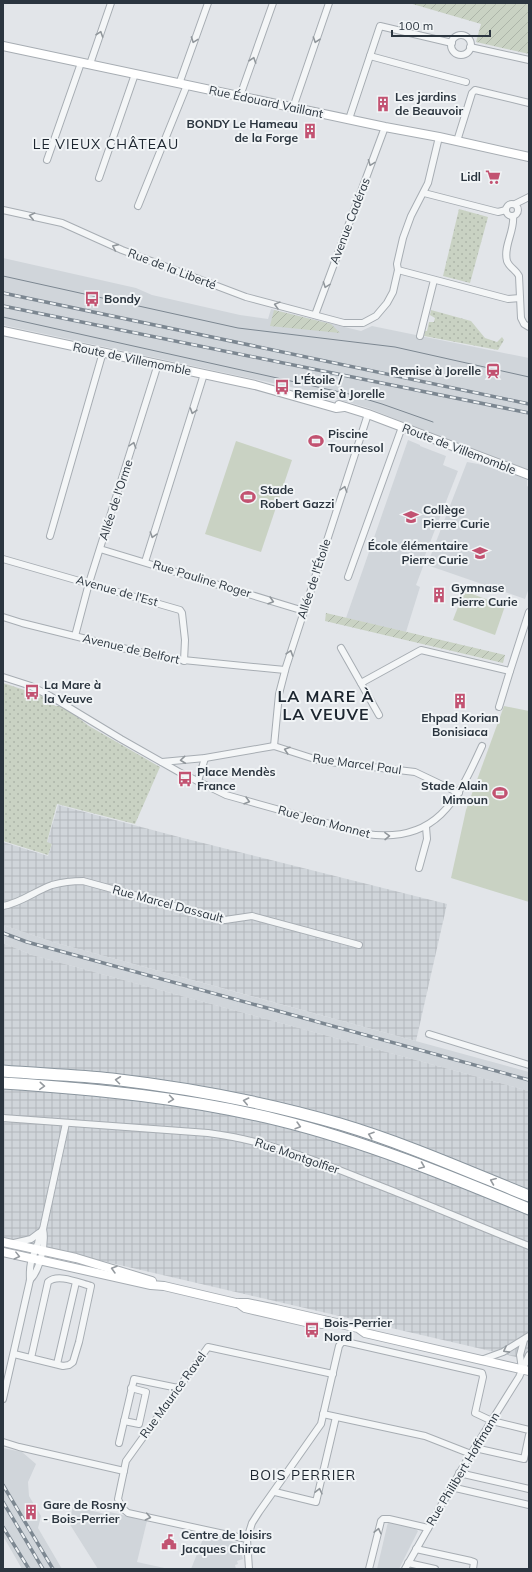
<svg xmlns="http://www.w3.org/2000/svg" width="532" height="1572" font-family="Mulish,sans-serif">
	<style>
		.built { fill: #d0d5da }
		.industrial { fill: url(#industrial-grid) }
		.grass { fill: url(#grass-dots) }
		.garden { fill: url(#garden-furrows) }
		.pitch { fill: #c9d2c3 }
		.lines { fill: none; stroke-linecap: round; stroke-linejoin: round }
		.street-casing { stroke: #a7adb3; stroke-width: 8 }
		.secondary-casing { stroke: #a7adb3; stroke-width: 10 }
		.highway-casing { stroke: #8a959e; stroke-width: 13 }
		.street { stroke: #f4f6f7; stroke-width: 6 }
		.secondary { stroke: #fff; stroke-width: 8 }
		.highway { stroke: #fff; stroke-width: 11 }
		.tram { stroke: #7c8791; stroke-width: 1 }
		.rail-casing { stroke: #7c8791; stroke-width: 3.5 }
		.rail { stroke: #f1f4f6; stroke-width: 2; stroke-dasharray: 6; stroke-linecap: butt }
		.oneway { stroke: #90969b }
		.oneway2 { stroke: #959a9f }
		.labels { text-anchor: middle; stroke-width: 4; stroke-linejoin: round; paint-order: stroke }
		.poi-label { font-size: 12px; font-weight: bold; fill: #2b353f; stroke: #f1f4f6; text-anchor: start }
		.street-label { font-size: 12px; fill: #2b353f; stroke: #f1f4f6 }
		.quarter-label { font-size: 14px; letter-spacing: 1px; fill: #1d2630; stroke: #f1f4f6 }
		.district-label { font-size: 16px; font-weight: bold; letter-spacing: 1px; fill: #1d2630; stroke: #f1f4f6 }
	</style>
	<defs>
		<pattern id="industrial-grid" width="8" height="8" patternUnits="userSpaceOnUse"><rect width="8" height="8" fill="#d0d5da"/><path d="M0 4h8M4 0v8" fill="none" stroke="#b3b7bc"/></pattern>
		<pattern id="grass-dots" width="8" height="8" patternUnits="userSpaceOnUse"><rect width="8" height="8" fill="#c9d2c3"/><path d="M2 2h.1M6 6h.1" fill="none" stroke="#adb5a9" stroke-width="1.8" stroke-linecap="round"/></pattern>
		<pattern id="garden-furrows" width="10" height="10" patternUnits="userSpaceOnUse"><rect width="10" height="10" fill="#c9d2c3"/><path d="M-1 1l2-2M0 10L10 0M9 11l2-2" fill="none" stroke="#adb5a9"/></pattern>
	</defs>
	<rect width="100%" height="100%" fill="#e2e5e9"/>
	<g class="built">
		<polygon points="3,258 136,288 152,295 240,315 268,319 271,309 361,331 372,326 529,358 529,470 502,461 368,408 314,392 3,325"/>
		<polygon points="408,440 420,445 420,446 446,456 443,465 458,471 422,563 424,564 416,585 420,587 406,632 346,618"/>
		<polygon points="467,462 478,464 512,474 527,480 527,486 529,487 529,588 525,599 427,565"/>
		<polygon points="3,925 53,942 529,1072 529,1091 32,955 3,943"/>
		<polygon points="3,1448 22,1452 36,1464 28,1482 29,1496 41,1516 38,1528 62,1569 22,1569 3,1536"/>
		<polygon points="73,1506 109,1515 110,1512 147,1521 137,1562 169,1569 98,1569 69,1523"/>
		<polygon points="388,1522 415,1529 418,1531 399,1569 377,1569"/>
		<polygon points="205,1534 238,1543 243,1559 237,1561 238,1564 235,1565 236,1569 191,1569"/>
	</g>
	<g class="industrial">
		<polygon points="58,805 179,837 447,904 416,1041 53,942 3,925 3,842 48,856 52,844 47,843"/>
		<polygon points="3,943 32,955 529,1091 529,1360 3,1238"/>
	</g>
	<g class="grass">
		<polygon points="459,209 488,217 470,283 443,276"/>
		<polygon points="431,310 471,321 485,338 497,342 502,337 504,340 498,350 424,336 425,331 427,331 429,322 434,322 435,318 430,315"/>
		<polygon points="3,683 49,698 55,706 63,706 89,726 160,767 135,824 57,804 47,842 52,844 48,855 3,841"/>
	</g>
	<g class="garden">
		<polygon points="409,3 529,3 529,54 476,42 481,24"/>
		<polygon points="274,310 331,324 340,333 270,326"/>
		<polygon points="326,613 505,655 503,663 325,621"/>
	</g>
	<g class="pitch">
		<polygon points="236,441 292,460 261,552 205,534"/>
		<polygon points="464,591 505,606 495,635 453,620"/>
		<polygon points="504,706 529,711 529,902 451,878 466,810"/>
	</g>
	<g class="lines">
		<g class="street-casing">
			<g id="street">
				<circle cx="461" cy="45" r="10"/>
				<polyline points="470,47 529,60"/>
				<polyline points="370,56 466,82"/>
				<polyline points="90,64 111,3"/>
				<polyline points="179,84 208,3"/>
				<polyline points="240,96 273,3"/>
				<polyline points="293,107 295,102 329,3"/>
				<polyline points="349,119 380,26 452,43"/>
				<polyline points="457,141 472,93 475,90 529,103"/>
				<polyline points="47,160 81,63"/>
				<polyline points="99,178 135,74"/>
				<polyline points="424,193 498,212 506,210"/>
				<circle cx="512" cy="210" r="6"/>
				<polyline points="515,204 529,197"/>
				<polyline points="138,206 187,85"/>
				<polyline points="3,210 62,223 122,250 246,297 344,323 363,323 376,316 387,303 393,292 398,270 397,264 403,238 411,216 428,183 439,137"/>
				<path d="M513,216C515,231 503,246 507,261C509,267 516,270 519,276L521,318L524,324L529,327"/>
				<polyline points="398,270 508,299 520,298"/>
				<polyline points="315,315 385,127"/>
				<polyline points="420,336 434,280"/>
				<polyline points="50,536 103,352"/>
				<polyline points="100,549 304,611"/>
				<polyline points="3,559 180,610 182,613 185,640 184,661"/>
				<polyline points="145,562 204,374"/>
				<polyline points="348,577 402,427"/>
				<polyline points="3,617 22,623 163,658 285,670"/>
				<polyline points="75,636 89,583 158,364"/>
				<polyline points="341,648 379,715"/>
				<path d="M3,677L31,686L50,696L121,739L179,772L226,795L366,834C436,844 457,801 482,746"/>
				<polyline points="361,683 421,650 510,671 529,612"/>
				<polyline points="499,707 510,671"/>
				<polyline points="274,746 279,694 286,667 368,414"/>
				<polyline points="162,762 205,758 274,746 321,761 415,772 459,793"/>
				<polyline points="198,781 205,758"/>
				<polyline points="419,868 427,839 426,827"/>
				<path d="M3,906C21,903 35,891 52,885C63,882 72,881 83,881L225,920L252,916L359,945"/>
				<polyline points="429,1034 529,1065"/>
				<path d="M3,1118L208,1133C263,1140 310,1158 362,1179C418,1200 473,1224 529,1246"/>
				<polyline points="14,1243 31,1239 39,1233"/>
				<path d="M30,1280C40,1270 46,1243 43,1229L66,1123"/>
				<path d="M14,1354L63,1366L69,1365L73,1362L79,1342L91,1286C79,1283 58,1273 48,1282L31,1358"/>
				<polyline points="481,1360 503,1352 529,1336"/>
				<polyline points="57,1364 76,1282"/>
				<polyline points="522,1369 520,1355 524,1340"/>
				<path d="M3,1399L30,1280C29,1263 32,1259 38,1243C40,1237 38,1234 43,1229"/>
				<polyline points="323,1414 425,1436 471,1454"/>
				<polyline points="124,1421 139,1424 146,1392 131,1388"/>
				<polyline points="3,1442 19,1447 124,1471"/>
				<polyline points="119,1443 134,1379 178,1388"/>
				<polyline points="475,1448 524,1459 529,1435"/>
				<polyline points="459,1473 529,1489"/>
				<polyline points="451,1487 529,1505"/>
				<polyline points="275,1492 316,1502 336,1417"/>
				<polyline points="247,1539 252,1523 259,1512 321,1424 339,1346 342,1342 346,1342 482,1373 483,1377 475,1413 492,1421 529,1430"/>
				<polyline points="416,1549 471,1561 474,1562 473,1569"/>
				<polyline points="408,1563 435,1569"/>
				<polyline points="249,1569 247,1539 128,1513 122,1508 118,1499 126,1461 208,1347 333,1374"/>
				<polyline points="369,1569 381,1521 383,1519 389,1519 428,1528"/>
				<polyline points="405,1569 467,1460 519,1377 529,1355"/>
			</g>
		</g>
		<g class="secondary-casing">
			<g id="secondary">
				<polyline points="3,46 385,127 439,137 529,157"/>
				<polyline points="3,331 255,385 336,408 344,407"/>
				<polyline points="339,405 368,414 529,475"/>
				<polyline points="3,1242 76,1258 152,1281"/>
				<polyline points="3,1252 151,1285 164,1286 236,1303 247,1303 276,1309 358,1328 365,1333 529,1371"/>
				<polyline points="238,1303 245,1308 310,1323 313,1322 322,1324"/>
			</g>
		</g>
		<g class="highway-casing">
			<g id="highway">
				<path d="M3,1071C39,1074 76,1075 112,1079C188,1088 265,1102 340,1124C404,1143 467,1171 529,1196"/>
				<path d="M3,1083C96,1089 188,1098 278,1120C364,1141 447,1175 529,1209"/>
			</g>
		</g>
		<use href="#street" class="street"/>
		<use href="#secondary" class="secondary"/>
		<use href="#highway" class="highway"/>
		<g class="tram">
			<polyline points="3,276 238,328 395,347 529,377"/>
			<polyline points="3,317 349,394 382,404 433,422"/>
		</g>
		<g class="rail-casing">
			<g id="rail">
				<polyline points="3,293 529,404"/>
				<polyline points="3,306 529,413"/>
				<polyline points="3,933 27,942 529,1080"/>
				<polyline points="3,1485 53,1569"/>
				<polyline points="3,1502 43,1569"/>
				<polyline points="3,1527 29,1569"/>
			</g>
		</g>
		<use href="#rail" class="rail"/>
	</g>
	<defs><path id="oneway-chevron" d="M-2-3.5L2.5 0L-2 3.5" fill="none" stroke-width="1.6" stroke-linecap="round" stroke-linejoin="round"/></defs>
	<g class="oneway">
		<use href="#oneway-chevron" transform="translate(100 34) rotate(-71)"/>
		<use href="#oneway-chevron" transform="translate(194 40) rotate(110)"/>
		<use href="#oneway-chevron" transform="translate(316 40) rotate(109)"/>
		<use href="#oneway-chevron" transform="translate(253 60) rotate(-71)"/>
		<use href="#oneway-chevron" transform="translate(371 163) rotate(111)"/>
		<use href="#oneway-chevron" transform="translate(32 216) rotate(-168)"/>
		<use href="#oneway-chevron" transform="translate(115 247) rotate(-156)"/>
		<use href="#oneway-chevron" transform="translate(326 285) rotate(110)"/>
		<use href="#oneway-chevron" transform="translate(277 305) rotate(-165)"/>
		<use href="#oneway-chevron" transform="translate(193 411) rotate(108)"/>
		<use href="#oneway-chevron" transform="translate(133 445) rotate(-72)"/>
		<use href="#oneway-chevron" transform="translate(344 489) rotate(-72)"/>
		<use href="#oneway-chevron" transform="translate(153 535) rotate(108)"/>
		<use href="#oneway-chevron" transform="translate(271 601) rotate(17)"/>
		<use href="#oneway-chevron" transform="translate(290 653) rotate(-72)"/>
		<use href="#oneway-chevron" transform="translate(287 750) rotate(-162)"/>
		<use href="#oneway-chevron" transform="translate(183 760) rotate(174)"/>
		<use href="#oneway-chevron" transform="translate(247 801) rotate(16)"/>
		<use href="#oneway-chevron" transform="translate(387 836) rotate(-1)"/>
		<use href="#oneway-chevron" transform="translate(506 1350) rotate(152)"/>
		<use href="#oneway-chevron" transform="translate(319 1491) rotate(-77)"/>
		<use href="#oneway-chevron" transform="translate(148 1517) rotate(12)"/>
		<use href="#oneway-chevron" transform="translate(378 1531) rotate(-77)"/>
	</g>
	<g class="oneway2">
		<use href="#oneway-chevron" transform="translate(118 1080) rotate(-173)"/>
		<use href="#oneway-chevron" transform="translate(42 1086) rotate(4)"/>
		<use href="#oneway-chevron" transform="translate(171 1099) rotate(8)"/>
		<use href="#oneway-chevron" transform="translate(246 1101) rotate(-168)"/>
		<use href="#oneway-chevron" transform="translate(298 1126) rotate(16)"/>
		<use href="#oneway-chevron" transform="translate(371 1135) rotate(-161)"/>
		<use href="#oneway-chevron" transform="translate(422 1166) rotate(22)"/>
		<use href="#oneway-chevron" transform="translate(493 1181) rotate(-158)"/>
		<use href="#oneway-chevron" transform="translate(17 1256) rotate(14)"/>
		<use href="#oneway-chevron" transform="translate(114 1269) rotate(-164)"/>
	</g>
	<defs>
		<g id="building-bare" transform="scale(1.2)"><path d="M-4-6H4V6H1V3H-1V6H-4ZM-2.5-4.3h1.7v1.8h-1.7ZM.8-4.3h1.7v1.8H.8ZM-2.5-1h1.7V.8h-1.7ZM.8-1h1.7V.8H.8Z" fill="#c25271" stroke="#f1f4f6" stroke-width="2.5" paint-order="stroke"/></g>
		<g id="supermarket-bare" transform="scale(1.2)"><path d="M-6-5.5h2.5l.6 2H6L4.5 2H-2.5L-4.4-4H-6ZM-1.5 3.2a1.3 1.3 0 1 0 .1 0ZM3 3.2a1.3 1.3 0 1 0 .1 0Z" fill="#c25271" stroke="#f1f4f6" stroke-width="2.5" paint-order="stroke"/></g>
		<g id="bus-bare" transform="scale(1.2)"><path d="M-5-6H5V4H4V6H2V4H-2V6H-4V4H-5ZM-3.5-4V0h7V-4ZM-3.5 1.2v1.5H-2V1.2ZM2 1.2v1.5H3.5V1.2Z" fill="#c25271" stroke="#f1f4f6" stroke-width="2.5" paint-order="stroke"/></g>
		<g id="station-bare" transform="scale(1.2)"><path d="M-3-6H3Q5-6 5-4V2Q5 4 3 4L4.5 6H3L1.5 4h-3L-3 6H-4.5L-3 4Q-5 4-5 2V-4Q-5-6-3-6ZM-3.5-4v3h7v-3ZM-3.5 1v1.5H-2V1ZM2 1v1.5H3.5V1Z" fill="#c25271" stroke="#f1f4f6" stroke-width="2.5" paint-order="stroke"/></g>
		<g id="stadium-bare" transform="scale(1.2)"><path d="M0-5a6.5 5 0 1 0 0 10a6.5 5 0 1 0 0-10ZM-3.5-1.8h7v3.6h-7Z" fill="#c25271" stroke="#f1f4f6" stroke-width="2.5" paint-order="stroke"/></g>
		<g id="school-bare" transform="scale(1.2)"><path d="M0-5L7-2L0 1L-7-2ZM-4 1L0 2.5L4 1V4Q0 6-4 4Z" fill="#c25271" stroke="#f1f4f6" stroke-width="2.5" paint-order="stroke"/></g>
		<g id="civic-bare" transform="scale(1.2)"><path d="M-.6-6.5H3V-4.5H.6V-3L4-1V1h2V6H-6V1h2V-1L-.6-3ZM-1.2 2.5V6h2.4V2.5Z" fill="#c25271" stroke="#f1f4f6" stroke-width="2.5" paint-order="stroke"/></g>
	</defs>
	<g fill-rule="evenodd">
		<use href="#building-bare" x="383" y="104"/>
		<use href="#building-bare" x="310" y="131"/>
		<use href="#supermarket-bare" x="493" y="177"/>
		<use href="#bus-bare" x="92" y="299"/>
		<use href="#station-bare" x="493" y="371"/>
		<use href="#bus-bare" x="282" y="387"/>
		<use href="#stadium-bare" x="316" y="441"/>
		<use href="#stadium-bare" x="248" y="497"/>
		<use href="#school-bare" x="411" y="517"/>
		<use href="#school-bare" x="480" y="553"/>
		<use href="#building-bare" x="439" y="595"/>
		<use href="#bus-bare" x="32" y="692"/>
		<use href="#building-bare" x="460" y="701"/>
		<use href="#bus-bare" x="185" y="779"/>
		<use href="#stadium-bare" x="500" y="793"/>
		<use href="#bus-bare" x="312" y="1330"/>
		<use href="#building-bare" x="31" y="1512"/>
		<use href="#civic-bare" x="169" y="1542"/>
	</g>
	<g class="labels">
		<g class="poi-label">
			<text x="395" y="101">Les jardins<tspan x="395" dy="14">de Beauvoir</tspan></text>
			<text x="298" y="128" text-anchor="end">BONDY Le Hameau<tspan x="298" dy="14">de la Forge</tspan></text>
			<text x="481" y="181" text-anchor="end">Lidl</text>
			<text x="104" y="303">Bondy</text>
			<text x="481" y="375" text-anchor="end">Remise à Jorelle</text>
			<text x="294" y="384">L'Étoile /<tspan x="294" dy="14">Remise à Jorelle</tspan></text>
			<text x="328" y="438">Piscine<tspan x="328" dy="14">Tournesol</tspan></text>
			<text x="260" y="494">Stade<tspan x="260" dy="14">Robert Gazzi</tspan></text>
			<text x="423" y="514">Collège<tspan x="423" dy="14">Pierre Curie</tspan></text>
			<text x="468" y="550" text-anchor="end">École élémentaire<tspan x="468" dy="14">Pierre Curie</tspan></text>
			<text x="451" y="592">Gymnase<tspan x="451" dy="14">Pierre Curie</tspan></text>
			<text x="44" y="689">La Mare à<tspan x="44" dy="14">la Veuve</tspan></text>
			<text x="460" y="722" text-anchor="middle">Ehpad Korian<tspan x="460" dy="14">Bonisiaca</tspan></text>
			<text x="197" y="776">Place Mendès<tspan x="197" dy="14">France</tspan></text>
			<text x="488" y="790" text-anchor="end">Stade Alain<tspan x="488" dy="14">Mimoun</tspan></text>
			<text x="324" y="1327">Bois-Perrier<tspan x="324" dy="14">Nord</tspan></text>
			<text x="43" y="1509">Gare de Rosny<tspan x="43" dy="14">- Bois-Perrier</tspan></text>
			<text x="181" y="1539">Centre de loisirs<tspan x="181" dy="14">Jacques Chirac</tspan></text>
		</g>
		<g class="street-label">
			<text transform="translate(266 102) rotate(12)" y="4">Rue Édouard Vaillant</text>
			<text transform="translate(350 221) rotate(-69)" y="4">Avenue Cadéras</text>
			<text transform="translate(172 269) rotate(21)" y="4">Rue de la Liberté</text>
			<text transform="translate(132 359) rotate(12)" y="4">Route de Villemomble</text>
			<text transform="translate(459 449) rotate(21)" y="4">Route de Villemomble</text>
			<text transform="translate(116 500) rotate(-72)" y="4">Allée de l'Orme</text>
			<text transform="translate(202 579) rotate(17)" y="4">Rue Pauline Roger</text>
			<text transform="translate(314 579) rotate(-72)" y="4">Allée de l'Étoile</text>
			<text transform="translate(117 591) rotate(16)" y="4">Avenue de l'Est</text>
			<text transform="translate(131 649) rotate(13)" y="4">Avenue de Belfort</text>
			<text transform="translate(357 764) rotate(8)" y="4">Rue Marcel Paul</text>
			<text transform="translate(324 822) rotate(15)" y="4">Rue Jean Monnet</text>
			<text transform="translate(168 904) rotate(15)" y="4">Rue Marcel Dassault</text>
			<text transform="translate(297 1156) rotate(19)" y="4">Rue Montgolfier</text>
			<text transform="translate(173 1395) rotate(-54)" y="4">Rue Maurice Ravel</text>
			<text transform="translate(463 1469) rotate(-59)" y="4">Rue Philibert Hoffmann</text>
		</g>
		<g class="quarter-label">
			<text x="106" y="149">LE VIEUX CHÂTEAU</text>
			<text x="303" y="1480">BOIS PERRIER</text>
		</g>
		<g class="district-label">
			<text x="326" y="702">LA MARE À<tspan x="326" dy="18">LA VEUVE</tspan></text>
		</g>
	</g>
	<rect width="532" height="1572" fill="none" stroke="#2b353f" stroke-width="8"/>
	<path d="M392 30v6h98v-6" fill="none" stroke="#2b353f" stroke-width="2"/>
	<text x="398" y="30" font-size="12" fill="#2b353f" stroke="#f1f4f6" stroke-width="3" paint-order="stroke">100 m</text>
</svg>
